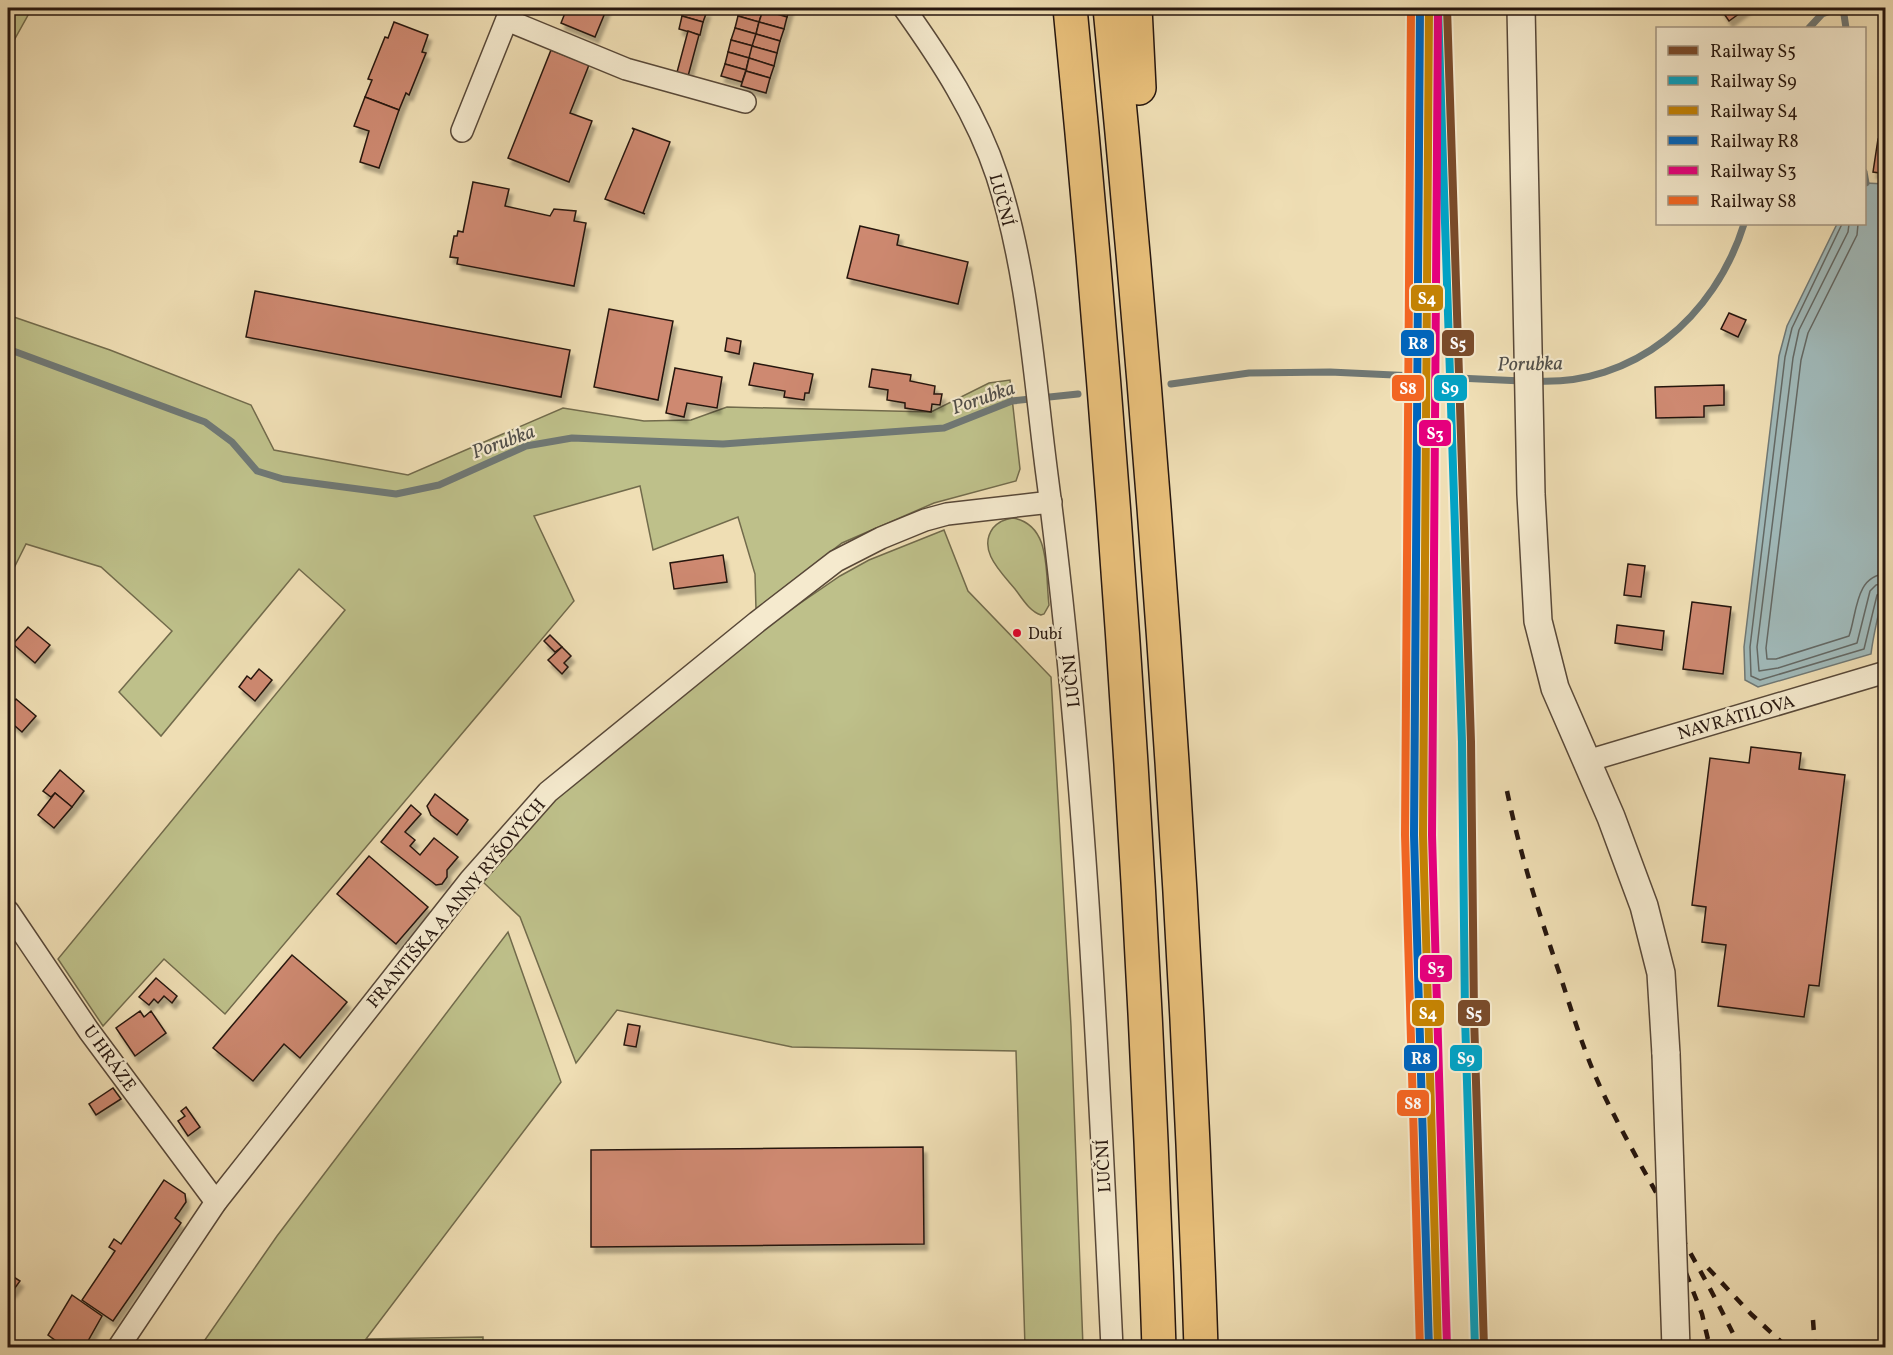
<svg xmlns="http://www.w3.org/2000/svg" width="1893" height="1355" font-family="Vollkorn,serif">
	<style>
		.green { fill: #bec08a; stroke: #726b4c; stroke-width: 1.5 }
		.water { fill: #a0b9b9; stroke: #6f7875; stroke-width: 1.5 }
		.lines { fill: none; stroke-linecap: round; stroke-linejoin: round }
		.shore { stroke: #636864; stroke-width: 1.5 }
		.stream { stroke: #6f7875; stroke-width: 7 }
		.building { fill: #ce8971; stroke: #26160e; stroke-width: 1.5; filter: url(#shadow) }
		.minor-casing { stroke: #584838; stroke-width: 24 }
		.tertiary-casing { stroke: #584838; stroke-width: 30 }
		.motorway-casing { stroke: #26160e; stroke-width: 36 }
		.minor { stroke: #f5eace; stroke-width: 21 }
		.tertiary { stroke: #f5eace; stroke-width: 27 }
		.motorway { stroke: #e8bf7a; stroke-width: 33 }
		.rail { stroke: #26160e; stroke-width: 4.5; stroke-dasharray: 10 10; stroke-linecap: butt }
		.tertiary-bridge-casing { stroke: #584838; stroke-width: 30; stroke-linecap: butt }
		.tertiary-bridge { stroke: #f5eace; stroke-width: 27 }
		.rail-1-casing { stroke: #f5eace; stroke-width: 12 }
		.rail-2-casing { stroke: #f5eace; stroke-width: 12 }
		.rail-3-casing { stroke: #f5eace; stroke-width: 12 }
		.rail-4-casing { stroke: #f5eace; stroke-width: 12 }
		.rail-5-casing { stroke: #f5eace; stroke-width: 12 }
		.rail-6-casing { stroke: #f5eace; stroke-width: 12 }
		.rail-1 { stroke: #7a4b2a; stroke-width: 8 }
		.rail-2 { stroke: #02a2c4; stroke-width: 8 }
		.rail-3 { stroke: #c38204; stroke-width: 8 }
		.rail-4 { stroke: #0065bd; stroke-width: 8 }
		.rail-5 { stroke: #e5007d; stroke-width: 8 }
		.rail-6 { stroke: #f26522; stroke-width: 8 }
		.bus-dot { fill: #e4002b; stroke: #f5eace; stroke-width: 2 }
		.labels { text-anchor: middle; stroke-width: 4.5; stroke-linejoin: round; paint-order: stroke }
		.bus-label { font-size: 16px; fill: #26160e; stroke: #f5eace; text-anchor: start }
		.street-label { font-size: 18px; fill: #26160e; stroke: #f5eace }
		.water-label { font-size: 20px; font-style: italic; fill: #514f4a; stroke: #f5eace }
		.line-badge { stroke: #f5eace; stroke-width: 2 }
		.badge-label { font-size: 16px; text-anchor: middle; font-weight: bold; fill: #fff }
	</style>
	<defs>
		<filter id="shadow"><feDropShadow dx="3.5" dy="6" stdDeviation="1.5" flood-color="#0004"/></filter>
	</defs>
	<rect width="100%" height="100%" fill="#efdeb4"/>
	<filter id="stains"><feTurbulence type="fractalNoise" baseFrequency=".00333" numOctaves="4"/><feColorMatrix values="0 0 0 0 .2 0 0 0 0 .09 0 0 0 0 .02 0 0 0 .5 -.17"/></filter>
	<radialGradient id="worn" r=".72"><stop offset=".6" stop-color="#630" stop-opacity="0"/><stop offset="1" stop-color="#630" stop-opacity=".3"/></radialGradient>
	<g class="green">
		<polygon points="8,8 32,8 8,51"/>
		<polygon points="8,315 110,350 251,405 274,450 408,475 563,408 644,421 691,420 727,407 931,412 989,383 1010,380 1020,469 1016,481 934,503 842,543 756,609 755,574 738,517 653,550 640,486 534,516 574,601 225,1014 164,959 103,1026 58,959 345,610 299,569 161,736 119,692 172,631 101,567 26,544 8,580"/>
		<path d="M1013,518C1052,525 1045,574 1049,605L1044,614L1041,615C1029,611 1022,598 1015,589C1001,572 977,550 993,528C999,521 1005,519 1013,518Z"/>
		<polygon points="944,530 968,591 1051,677 1071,1026 1083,1347 1025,1347 1016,1051 792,1047 617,1010 576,1063 520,917 483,882 564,787 783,615 840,576 869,560"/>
		<polygon points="508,932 561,1082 366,1339 483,1337 483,1347 200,1347 277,1236"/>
	</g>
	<path class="water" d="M1865,183L1886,184V580C1881,605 1874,629 1871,654L1758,687L1745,680L1744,647L1779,356L1787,326L1837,224H1864Z"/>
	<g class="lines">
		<g class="shore">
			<polyline points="1842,224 1792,328 1785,357 1750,647 1751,676 1760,680 1864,649 1877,595 1886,590"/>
			<polyline points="1849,224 1848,232 1799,330 1793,358 1757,647 1759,671 1778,668 1857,643 1870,591 1876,585 1886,583"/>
			<path d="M1858,224L1857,235L1808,333L1801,360L1766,648L1767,659H1776L1849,636C1857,614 1855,575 1886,574"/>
		</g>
		<g class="stream">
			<polyline points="1843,8 1846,28"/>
			<polyline points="8,12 12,8"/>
			<polyline points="1809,28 1822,14 1839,8"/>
			<polyline points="1864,172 1866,183"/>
			<polyline points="8,349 205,422 232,442 257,471 283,479 396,494 439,485 526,446 572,438 723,444 944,428 1012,401 1078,394"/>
			<path d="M1533,381C1634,387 1715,317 1744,224"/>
			<polyline points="1171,384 1249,373 1330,372 1522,381"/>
		</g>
	</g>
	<g class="building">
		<polygon points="567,8 607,8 595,37 561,23"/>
		<polygon points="685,8 707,11 703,22 682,16"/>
		<polygon points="740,8 763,10 759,22 738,16"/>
		<polygon points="763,8 790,8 787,17 763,10"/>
		<polygon points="1720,8 1747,8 1729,21"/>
		<polygon points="763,10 787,17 784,29 759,22"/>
		<polygon points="682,16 703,22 700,35 679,29"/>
		<polygon points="738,16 759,22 756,34 735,28"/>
		<polygon points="394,22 428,35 422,52 426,53 409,95 406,93 399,110 365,97 372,80 368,79 385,37 388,38"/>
		<polygon points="759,22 784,29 780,41 756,34"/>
		<polygon points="735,28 756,34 753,46 731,40"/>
		<polygon points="688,31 699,35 687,80 676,76"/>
		<polygon points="756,34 780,41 777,53 752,46"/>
		<polygon points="731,40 753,46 749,58 728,52"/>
		<polygon points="752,46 777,53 774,66 749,58"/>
		<polygon points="551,50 589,65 570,113 592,121 569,182 508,158"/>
		<polygon points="728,52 749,58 746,70 725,64"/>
		<polygon points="749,58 774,66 770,78 746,71"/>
		<polygon points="725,64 746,70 742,82 721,76"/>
		<polygon points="746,71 770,78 766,93 741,86"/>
		<polygon points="365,97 399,110 379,168 360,162 369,131 354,126"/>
		<polygon points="632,128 670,142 643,213 645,214 605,199 634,130"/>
		<polygon points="1878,139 1886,140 1886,174 1873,172"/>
		<polygon points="473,182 509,189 505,206 550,216 554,209 576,211 574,221 586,223 574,286 457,264 458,258 450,257 454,236 457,236 458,231 463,232"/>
		<polygon points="860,226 899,235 897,245 968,262 958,304 847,278"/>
		<polygon points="255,291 570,350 561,397 246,337"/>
		<polygon points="609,309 673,321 658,400 594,387"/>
		<polygon points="1729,313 1746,320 1738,337 1721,329"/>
		<polygon points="727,338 741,341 739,354 725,351"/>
		<polygon points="754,363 813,374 809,393 805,393 804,400 784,397 785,391 749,385"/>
		<polygon points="675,368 722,377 717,408 687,403 684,417 666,413"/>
		<polygon points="872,369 911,375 910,381 935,386 934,394 942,394 940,405 932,404 931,412 905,408 905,403 887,400 888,390 869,387"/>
		<polygon points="1724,385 1724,405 1704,406 1704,417 1656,418 1655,387"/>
		<polygon points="723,555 727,582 674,589 670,563"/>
		<polygon points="1628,564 1645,566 1641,597 1624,595"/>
		<polygon points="1692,602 1731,607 1723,674 1683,669"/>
		<polygon points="1617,625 1664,631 1662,650 1615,643"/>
		<polygon points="28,627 50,645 35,663 13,644"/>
		<polygon points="550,635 562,647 555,652 544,641"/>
		<polygon points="562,647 571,656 564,663 568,667 562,674 548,660"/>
		<polygon points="259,669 272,680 255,701 239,687 247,676 251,679"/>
		<polygon points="16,699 36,716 22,732 8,720 8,709"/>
		<polygon points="1751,747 1801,753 1799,769 1845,775 1819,986 1809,985 1804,1017 1718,1006 1726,945 1702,942 1706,907 1692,905 1710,758 1749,763"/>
		<polygon points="60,770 84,791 72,807 55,793 51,797 43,791"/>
		<polygon points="55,793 72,807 54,828 38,815"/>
		<polygon points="435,794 468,820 457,835 431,815 427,806"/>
		<polygon points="411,805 421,814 405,832 415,840 410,846 420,855 434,838 458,857 447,870 447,877 442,884 436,885 381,842"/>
		<polygon points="369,856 428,907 396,944 337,894"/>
		<polygon points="292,955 347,1002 300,1058 284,1044 253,1081 213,1048"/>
		<polygon points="156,978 177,996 172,1003 164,996 158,1003 154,999 149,1005 139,997"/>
		<polygon points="140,1011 144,1017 151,1011 166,1033 135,1056 116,1028"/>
		<polygon points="628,1024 640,1026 636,1047 624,1045"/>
		<polygon points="113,1088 121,1099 96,1115 89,1104"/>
		<polygon points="186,1107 200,1127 188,1136 178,1121 185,1116 181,1111"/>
		<polygon points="923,1147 924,1244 591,1247 591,1150"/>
		<polygon points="164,1180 185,1194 186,1202 175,1218 181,1223 113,1321 82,1300 115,1251 109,1247 114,1239 121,1244"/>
		<polygon points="9,1274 20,1281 12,1292 8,1289"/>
		<polygon points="72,1295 102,1316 84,1348 66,1348 48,1335"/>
	</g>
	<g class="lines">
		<g class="minor-casing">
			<g id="minor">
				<path d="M904,8C941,60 977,115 997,176C1028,271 1034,376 1047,475C1085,764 1098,1056 1112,1348"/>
				<polyline points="507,20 626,69 745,102"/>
				<polyline points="462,131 511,9"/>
				<polyline points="1587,761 1886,672"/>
				<polyline points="8,911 89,1031 216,1202"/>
				<polyline points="118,1348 216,1202 470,880 548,792 757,622 836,561 881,538 925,520 947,514 1051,502"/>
			</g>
		</g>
		<g class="tertiary-casing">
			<polyline id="tertiary" points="1521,8 1531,494 1538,621 1555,688 1611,817 1644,906 1661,973 1666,1054"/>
		</g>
		<g class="motorway-casing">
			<g id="motorway">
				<path d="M1070,8C1114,453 1144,900 1159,1348"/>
				<path d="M1110,8C1154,453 1186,900 1201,1348"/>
				<polyline points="1135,8 1139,88"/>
			</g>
		</g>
		<use href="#minor" class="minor"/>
		<use href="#tertiary" class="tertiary"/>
		<use href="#motorway" class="motorway"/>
		<g class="rail">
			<path d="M1507,791C1520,854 1539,914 1560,975C1573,1015 1585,1056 1604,1095C1646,1181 1699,1261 1740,1348"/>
			<polyline points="1664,1217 1702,1314 1710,1348"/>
			<polyline points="1708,1268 1751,1314 1788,1348"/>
			<polyline points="1813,1320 1815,1348"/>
		</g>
		<g class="tertiary-bridge-casing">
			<polyline id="tertiary-bridge" points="1666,1054 1676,1348"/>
		</g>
		<use href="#tertiary-bridge" class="tertiary-bridge"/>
		<g class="rail-1-casing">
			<polyline id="rail-1" points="1447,8 1471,742 1474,1016 1484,1348"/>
		</g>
		<g class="rail-2-casing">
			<polyline id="rail-2" points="1438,8 1462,742 1465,1016 1475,1348"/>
		</g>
		<g class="rail-3-casing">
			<polyline id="rail-3" points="1429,8 1423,835 1438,1348"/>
		</g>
		<g class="rail-4-casing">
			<polyline id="rail-4" points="1420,8 1414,835 1429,1348"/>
		</g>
		<g class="rail-5-casing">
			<polyline id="rail-5" points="1438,8 1432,835 1447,1348"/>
		</g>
		<g class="rail-6-casing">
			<polyline id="rail-6" points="1411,8 1405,835 1420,1348"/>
		</g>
		<use href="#rail-1" class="rail-1"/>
		<use href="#rail-2" class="rail-2"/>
		<use href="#rail-3" class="rail-3"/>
		<use href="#rail-4" class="rail-4"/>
		<use href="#rail-5" class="rail-5"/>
		<use href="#rail-6" class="rail-6"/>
	</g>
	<circle class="bus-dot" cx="1017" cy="633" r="5"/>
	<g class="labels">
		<g class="bus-label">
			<text x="1028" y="639">Dubí</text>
		</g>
		<g class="street-label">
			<text transform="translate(1002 200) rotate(75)" y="6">LUČNÍ</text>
			<text transform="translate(1071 681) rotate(-96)" y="6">LUČNÍ</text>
			<text transform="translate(1736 717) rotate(-16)" y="6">NAVRÁTILOVA</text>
			<text transform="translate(456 903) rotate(-50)" y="6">FRANTIŠKA A ANNY RYŠOVÝCH</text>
			<text transform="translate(110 1058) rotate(54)" y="6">U HRÁZE</text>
			<text transform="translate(1103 1166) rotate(-93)" y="6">LUČNÍ</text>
		</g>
		<g class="water-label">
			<text transform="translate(1530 363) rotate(-1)" y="7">Porubka</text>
			<text transform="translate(983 397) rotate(-19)" y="7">Porubka</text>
			<text transform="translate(503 441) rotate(-20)" y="7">Porubka</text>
		</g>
	</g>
	<g class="line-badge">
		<rect x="1410" y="284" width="34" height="28" rx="6" fill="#c38204"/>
		<rect x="1441" y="329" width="34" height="28" rx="6" fill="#7a4b2a"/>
		<rect x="1400" y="329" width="35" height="28" rx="6" fill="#0065bd"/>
		<rect x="1433" y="374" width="35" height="28" rx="6" fill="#02a2c4"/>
		<rect x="1391" y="374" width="34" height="28" rx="6" fill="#f26522"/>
		<rect x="1418" y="419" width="34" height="28" rx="6" fill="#e5007d"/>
		<rect x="1419" y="954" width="34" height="29" rx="6" fill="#e5007d"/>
		<rect x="1457" y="999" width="34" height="28" rx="6" fill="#7a4b2a"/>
		<rect x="1411" y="999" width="34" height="28" rx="6" fill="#c38204"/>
		<rect x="1449" y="1044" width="34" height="28" rx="6" fill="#02a2c4"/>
		<rect x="1403" y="1044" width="35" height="28" rx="6" fill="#0065bd"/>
		<rect x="1396" y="1089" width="34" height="28" rx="6" fill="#f26522"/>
	</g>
	<g class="badge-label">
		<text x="1427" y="304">S4</text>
		<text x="1458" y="349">S5</text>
		<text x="1418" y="349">R8</text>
		<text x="1450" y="394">S9</text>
		<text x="1408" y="394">S8</text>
		<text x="1435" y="439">S3</text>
		<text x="1436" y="974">S3</text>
		<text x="1474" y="1019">S5</text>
		<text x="1428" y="1019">S4</text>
		<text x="1466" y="1064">S9</text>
		<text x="1421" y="1064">R8</text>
		<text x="1413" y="1109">S8</text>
	</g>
	<rect width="1893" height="1355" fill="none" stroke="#efdeb4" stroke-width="30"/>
	<rect x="9" y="9" width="1875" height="1337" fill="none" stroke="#26160e" stroke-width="3"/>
	<rect x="15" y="15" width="1863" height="1325" fill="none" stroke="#26160e" stroke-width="1.5"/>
	<rect x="1656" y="27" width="210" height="198" fill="#f5eace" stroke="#a29581" stroke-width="1.5"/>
	<rect x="1668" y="46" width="30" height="9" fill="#7a4b2a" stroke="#a29581" stroke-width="1.5"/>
	<text x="1710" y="57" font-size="18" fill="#26160e">Railway S5</text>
	<rect x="1668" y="76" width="30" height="9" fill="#02a2c4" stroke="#a29581" stroke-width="1.5"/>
	<text x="1710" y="87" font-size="18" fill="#26160e">Railway S9</text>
	<rect x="1668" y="106" width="30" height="9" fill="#c38204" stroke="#a29581" stroke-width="1.5"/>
	<text x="1710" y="117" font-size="18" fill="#26160e">Railway S4</text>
	<rect x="1668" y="136" width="30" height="9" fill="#0065bd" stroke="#a29581" stroke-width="1.5"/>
	<text x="1710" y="147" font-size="18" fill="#26160e">Railway R8</text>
	<rect x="1668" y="166" width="30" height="9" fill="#e5007d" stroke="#a29581" stroke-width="1.5"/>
	<text x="1710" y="177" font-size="18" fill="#26160e">Railway S3</text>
	<rect x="1668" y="196" width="30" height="9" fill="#f26522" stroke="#a29581" stroke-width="1.5"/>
	<text x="1710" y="207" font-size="18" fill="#26160e">Railway S8</text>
	<rect width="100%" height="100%" filter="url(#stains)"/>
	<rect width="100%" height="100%" fill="url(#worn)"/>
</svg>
